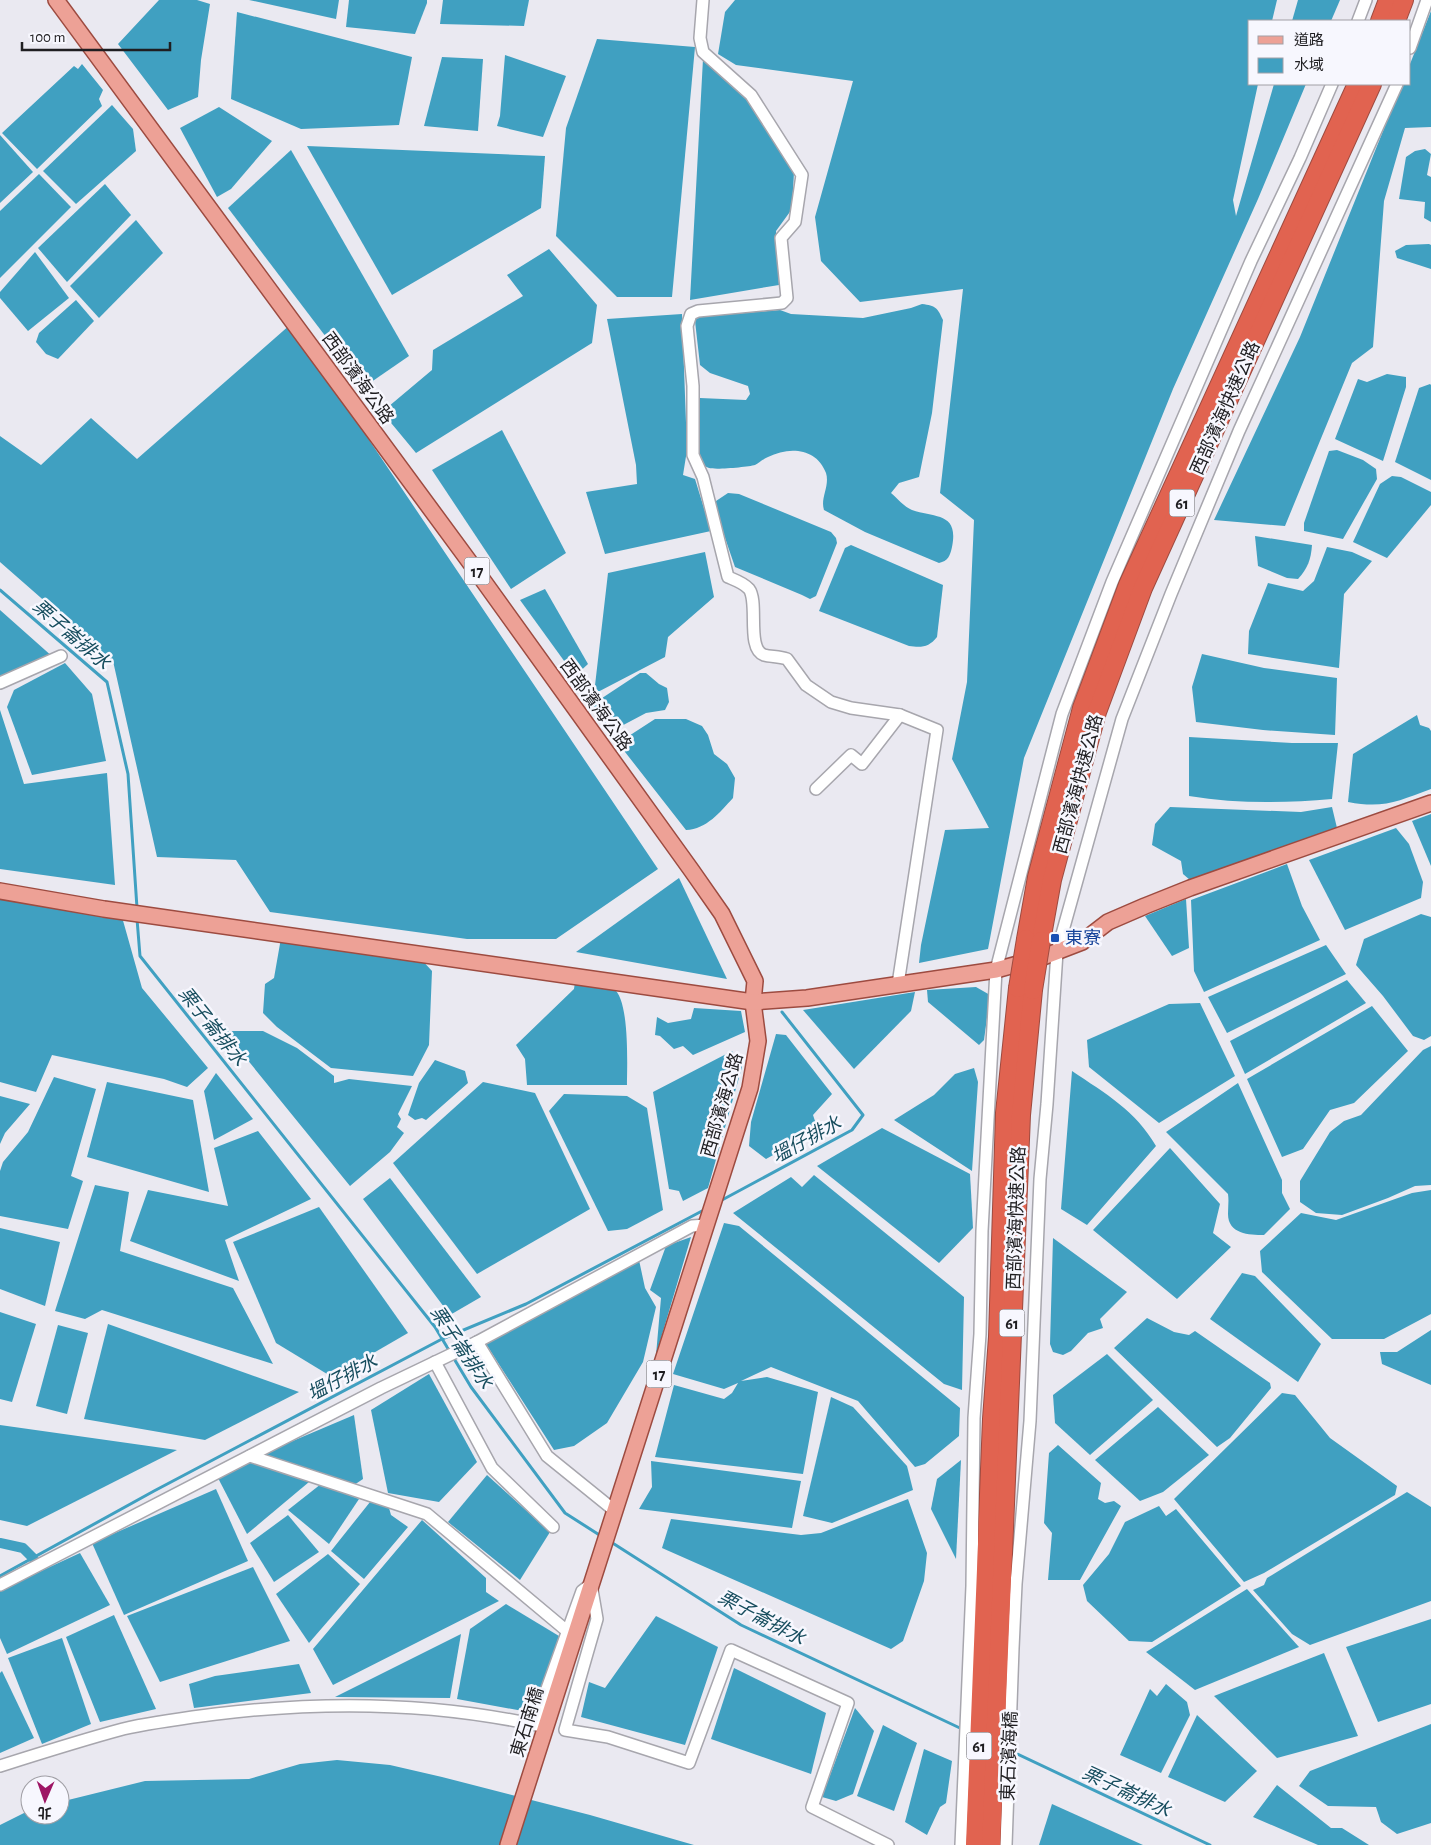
<svg xmlns="http://www.w3.org/2000/svg" width="1431" height="1845" font-family="'Alegreya Sans','Noto Sans TC',sans-serif">
	<style>
		.water { fill: #40a0c1 }
		.lines { fill: none; stroke-linecap: round; stroke-linejoin: round }
		.stream { stroke: #40a0c1; stroke-width: 3 }
		.canal { stroke: #40a0c1; stroke-width: 10 }
		.minor-casing { stroke: #a7a6ad; stroke-width: 14 }
		.major-casing { stroke: #9d4b40; stroke-width: 18 }
		.highway-casing { stroke: #9d4b40; stroke-width: 20 }
		.minor { stroke: #fff; stroke-width: 11 }
		.major { stroke: #eda196; stroke-width: 15 }
		.highway { stroke: #e16350; stroke-width: 18 }
		.highway-bridge-casing { stroke: #9d4b40; stroke-width: 20; stroke-linecap: butt }
		.highway-bridge { stroke: #e16350; stroke-width: 18 }
		.transit-dot { fill: #1a4fb4; stroke: #f7f7fe; stroke-width: 2 }
		.labels { text-anchor: middle; stroke-width: 5; stroke-linejoin: round; paint-order: stroke }
		.shield { fill: #f7f7fe; stroke: #605f63; stroke-width: 1 }
		.shield-label { font-size: 16px; font-weight: bold; fill: #1f1e21 }
		.street-label { font-size: 18px; fill: #1f1e21; stroke: #f7f7fe }
		.transit-label { font-size: 18px; fill: #164399; stroke: #f7f7fe; text-anchor: start }
		.water-label { font-size: 19px; font-style: italic; fill: #174d5e; stroke: #f7f7fe }
	</style>
	<rect width="100%" height="100%" fill="#eae9f1"/>
	<g class="water">
		<polygon points="159,0 197,0 210,4 201,60 198,97 168,110 118,44"/>
		<polygon points="249,0 339,0 336,19"/>
		<polygon points="349,0 427,0 427,3 415,34 346,27"/>
		<polygon points="443,0 529,0 524,26 440,24"/>
		<polygon points="735,0 1277,0 1272,21 1250,21 1250,84 1258,84 1233,200 1236,216 1274,84 1306,84 1258,199 1173,389 1024,758 988,949 919,963 921,945 945,830 989,828 952,759 967,682 974,520 940,493 963,289 860,302 821,261 815,217 853,81 736,65 718,54 725,12"/>
		<polygon points="1298,0 1340,0 1331,21 1292,21"/>
		<polygon points="1431,11 1431,127 1405,128 1384,201 1373,347 1352,363 1285,526 1214,520 1300,337 1402,84 1410,84 1410,64"/>
		<polygon points="237,12 412,57 399,125 301,129 231,99"/>
		<polygon points="597,39 695,47 672,297 617,297 556,236 566,128"/>
		<polygon points="505,55 566,76 543,137 497,126 500,116"/>
		<polygon points="442,57 483,59 478,131 424,126"/>
		<polygon points="703,59 747,97 794,172 792,209 776,231 779,285 690,300"/>
		<polygon points="82,64 103,90 99,99 102,106 37,169 2,133 74,66 78,69"/>
		<polygon points="112,105 133,129 136,151 76,204 43,171"/>
		<polygon points="219,107 272,141 231,189 217,197 180,128"/>
		<polygon points="0,135 33,172 0,203"/>
		<polygon points="307,146 545,156 541,208 392,295"/>
		<polygon points="1425,149 1431,154 1427,175 1431,177 1431,222 1424,218 1425,202 1399,199 1406,157 1415,151"/>
		<polygon points="291,150 409,356 364,387 228,208"/>
		<polygon points="39,174 71,207 0,278 0,211"/>
		<polygon points="105,184 131,215 67,282 38,248"/>
		<polygon points="136,220 163,253 99,318 70,286"/>
		<polygon points="1429,244 1431,245 1431,269 1397,258 1395,251 1406,245"/>
		<polygon points="549,249 597,305 592,343 416,453 382,412 432,370 433,350 523,296 507,275"/>
		<polygon points="35,252 69,298 28,331 0,298 0,292"/>
		<polygon points="76,300 94,321 58,359 46,354 36,342 39,333"/>
		<path d="M922,304C936,306 937,307 943,320L932,413L919,477L899,483L891,493C897,498 904,507 912,510C935,518 959,512 952,547C950,556 948,561 939,563L865,532L824,510C820,498 830,486 826,473C817,448 789,446 768,457C763,459 759,463 755,465C748,467 716,470 709,468C706,467 702,464 699,463L696,451L699,404L700,398L746,400L750,394L748,386L710,373L700,365L695,321L697,317L780,310L791,314L863,318L911,308Z"/>
		<polygon points="682,314 687,450 683,475 695,479 711,531 605,554 586,492 637,484 636,465 607,319"/>
		<polygon points="291,324 658,869 556,939 467,939 270,912 236,860 157,857 113,661 0,562 0,436 41,465 91,418 137,459"/>
		<polygon points="1387,374 1406,377 1406,387 1383,461 1335,439 1358,379 1367,382"/>
		<polygon points="1430,384 1431,385 1431,480 1395,462 1419,388"/>
		<polygon points="502,430 566,553 511,589 432,470"/>
		<polygon points="1337,450 1363,460 1376,469 1377,479 1343,539 1304,531 1304,523 1329,451"/>
		<polygon points="1392,476 1401,477 1431,492 1431,505 1387,558 1353,542 1380,484"/>
		<polygon points="728,493 739,494 831,532 836,538 837,543 816,596 810,599 802,595 735,567 713,503"/>
		<path d="M1255,536L1312,545C1311,559 1308,568 1298,579L1287,578L1258,566Z"/>
		<path d="M851,545L943,585L937,637C929,647 922,648 909,646L819,611L845,548Z"/>
		<polygon points="1327,547 1352,552 1372,561 1344,594 1339,668 1248,654 1249,631 1268,583 1303,591 1314,581"/>
		<polygon points="705,552 714,597 668,637 665,657 594,694 608,573"/>
		<polygon points="545,589 588,664 575,676 520,600"/>
		<polygon points="0,610 54,658 0,678"/>
		<polygon points="1202,654 1264,668 1337,678 1335,735 1263,730 1196,722 1192,687"/>
		<polygon points="65,663 92,694 106,761 32,775 7,707 14,690"/>
		<polygon points="640,673 646,673 659,684 667,688 669,702 665,710 646,713 612,731 590,706"/>
		<polygon points="0,710 24,784 107,773 115,885 0,869"/>
		<path d="M1417,715L1420,725L1429,728L1431,731V789C1398,801 1384,809 1348,802L1353,754Z"/>
		<path d="M655,719H686L702,726L708,735L714,754L727,764L735,778L733,798C720,812 707,829 686,830L618,743Z"/>
		<path d="M1189,737L1292,743H1338L1332,799C1285,803 1237,804 1189,796Z"/>
		<polygon points="1170,807 1301,812 1332,807 1337,828 1190,880 1183,874 1181,861 1152,845 1155,824"/>
		<polygon points="1431,814 1431,866 1412,821"/>
		<polygon points="1396,828 1409,844 1423,882 1421,898 1345,930 1309,860"/>
		<polygon points="1287,864 1302,906 1320,940 1204,992 1194,971 1191,900"/>
		<polygon points="679,878 727,979 576,952"/>
		<polygon points="0,898 122,917 142,988 208,1068 187,1087 164,1079 52,1055 36,1092 0,1082"/>
		<polygon points="1186,899 1189,948 1172,956 1145,916"/>
		<polygon points="1421,914 1431,917 1431,1036 1424,1040 1413,1036 1383,996 1356,965 1364,939"/>
		<polygon points="281,938 419,957 432,971 429,1045 413,1076 331,1068 277,1027 263,1013 265,984 274,978"/>
		<polygon points="1326,945 1346,974 1227,1033 1208,997"/>
		<polygon points="1347,980 1366,1003 1245,1074 1230,1041"/>
		<path d="M575,982C584,983 606,984 613,988C630,999 627,1065 627,1085H527L525,1059L516,1045L574,989Z"/>
		<polygon points="976,987 990,995 984,1040 979,1045 928,1002 927,990"/>
		<polygon points="915,992 911,1011 854,1069 803,1010"/>
		<polygon points="1200,1003 1235,1076 1159,1123 1089,1067 1087,1040 1169,1004"/>
		<polygon points="1372,1006 1408,1051 1354,1103 1330,1110 1303,1149 1282,1157 1247,1079"/>
		<polygon points="694,1008 741,1011 745,1032 693,1055 683,1046 674,1049 660,1036 655,1035 657,1017 668,1023 691,1019"/>
		<polygon points="224,1031 263,1031 297,1048 334,1076 334,1083 349,1079 412,1086 398,1114 401,1119 397,1127 404,1133 390,1152 350,1186"/>
		<polygon points="776,1034 786,1035 832,1094 813,1115 818,1130 766,1159 749,1146 751,1122"/>
		<polygon points="1431,1046 1431,1185 1415,1186 1388,1198 1342,1215 1316,1213 1300,1202 1300,1181 1330,1132 1344,1121 1361,1115 1423,1050"/>
		<polygon points="732,1051 742,1067 708,1188 683,1201 679,1191 669,1189 653,1092"/>
		<polygon points="435,1060 465,1071 468,1083 426,1120 422,1118 415,1120 408,1115 419,1083"/>
		<polygon points="974,1068 978,1082 972,1171 894,1120 934,1095 955,1074"/>
		<path d="M1072,1071C1106,1094 1135,1110 1156,1146L1087,1225L1061,1209Z"/>
		<polygon points="216,1073 253,1119 214,1140 204,1091"/>
		<polygon points="54,1077 96,1089 71,1176 83,1181 68,1229 0,1216 0,1171 3,1162 28,1132"/>
		<polygon points="107,1082 193,1100 209,1192 87,1157"/>
		<polygon points="483,1082 535,1093 590,1209 477,1274 393,1163"/>
		<path d="M1238,1083L1282,1180V1193L1290,1209L1264,1235C1249,1235 1228,1234 1228,1214C1228,1207 1229,1201 1228,1194L1166,1132Z"/>
		<polygon points="564,1094 627,1096 647,1108 663,1210 627,1229 608,1231 549,1111"/>
		<polygon points="0,1096 30,1104 5,1133 0,1144"/>
		<polygon points="882,1128 970,1174 973,1228 939,1263 817,1166"/>
		<polygon points="258,1131 311,1199 225,1240 239,1281 130,1241 148,1190 228,1206 214,1148"/>
		<polygon points="1170,1148 1220,1204 1213,1233 1231,1247 1177,1299 1093,1230"/>
		<polygon points="814,1175 964,1297 962,1390 944,1384 733,1213 791,1177 802,1187"/>
		<polygon points="390,1178 481,1297 450,1315 363,1199"/>
		<polygon points="95,1185 129,1192 120,1251 233,1288 273,1364 102,1310 85,1319 55,1311"/>
		<polygon points="1431,1190 1431,1314 1384,1339 1332,1339 1262,1272 1260,1251 1301,1213 1336,1220 1412,1193"/>
		<polygon points="319,1207 408,1333 332,1377 276,1343 233,1242"/>
		<polygon points="724,1223 739,1226 960,1408 959,1436 925,1464 915,1467 858,1401 771,1367 741,1381 767,1377 818,1392 803,1474 655,1457 674,1385 724,1399 732,1393 738,1383 724,1389 673,1374"/>
		<polygon points="0,1228 60,1242 45,1306 0,1289"/>
		<polygon points="691,1237 656,1355 661,1298 650,1290 666,1246"/>
		<polygon points="1053,1238 1127,1292 1100,1319 1103,1328 1088,1333 1071,1351 1063,1355 1053,1352 1050,1344"/>
		<polygon points="639,1260 645,1288 656,1307 643,1362 607,1423 574,1446 554,1450 486,1344"/>
		<polygon points="1242,1273 1255,1276 1321,1344 1298,1382 1210,1319"/>
		<polygon points="0,1312 36,1324 12,1402 0,1399"/>
		<polygon points="1147,1318 1174,1332 1189,1335 1195,1331 1270,1383 1271,1388 1230,1438 1217,1447 1114,1348"/>
		<polygon points="108,1324 299,1392 205,1440 84,1419"/>
		<polygon points="58,1325 88,1333 67,1414 36,1406"/>
		<polygon points="1431,1330 1431,1385 1382,1364 1380,1352 1397,1352"/>
		<polygon points="1107,1354 1153,1400 1090,1455 1055,1423 1053,1395"/>
		<polygon points="429,1374 477,1462 439,1502 388,1493 371,1410"/>
		<polygon points="1282,1393 1295,1395 1330,1438 1397,1486 1395,1495 1264,1573 1244,1582 1174,1499"/>
		<polygon points="831,1397 853,1407 907,1466 913,1490 832,1523 803,1516"/>
		<polygon points="1158,1407 1209,1455 1163,1492 1140,1501 1095,1460"/>
		<polygon points="354,1415 363,1479 354,1485 262,1456 262,1454"/>
		<polygon points="0,1425 177,1450 27,1526 0,1520"/>
		<polygon points="1058,1445 1101,1483 1098,1499 1105,1503 1114,1501 1121,1506 1080,1580 1048,1580 1052,1533 1044,1523 1049,1453"/>
		<polygon points="961,1460 956,1559 931,1509 937,1479"/>
		<polygon points="651,1461 801,1481 792,1528 639,1509 652,1487"/>
		<polygon points="250,1462 309,1482 247,1534 218,1478"/>
		<polygon points="487,1475 550,1532 520,1580 448,1522"/>
		<polygon points="321,1484 359,1499 329,1544 288,1510"/>
		<polygon points="216,1489 248,1561 124,1615 92,1543"/>
		<polygon points="1407,1492 1431,1507 1431,1601 1310,1645 1292,1634 1253,1590 1264,1585 1267,1578"/>
		<polygon points="908,1499 927,1553 924,1581 903,1641 891,1649 662,1548 671,1519 801,1535 821,1533"/>
		<polygon points="370,1502 389,1508 391,1515 408,1527 364,1579 331,1551"/>
		<polygon points="1159,1506 1166,1516 1176,1509 1241,1586 1152,1642 1129,1641 1087,1601 1083,1585 1109,1554 1125,1522"/>
		<polygon points="288,1515 319,1552 274,1582 250,1543"/>
		<polygon points="422,1520 486,1578 486,1592 499,1601 333,1685 313,1649"/>
		<polygon points="80,1553 110,1605 7,1654 0,1638 0,1590"/>
		<polygon points="328,1554 360,1584 309,1643 276,1594"/>
		<polygon points="253,1567 290,1641 160,1682 127,1616"/>
		<polygon points="1247,1589 1299,1647 1195,1690 1146,1652"/>
		<polygon points="506,1604 559,1636 534,1713 457,1699 470,1629"/>
		<polygon points="114,1615 156,1709 100,1722 66,1637"/>
		<polygon points="656,1616 718,1647 685,1745 581,1717 589,1682 605,1688"/>
		<polygon points="1431,1619 1431,1704 1378,1722 1346,1647"/>
		<polygon points="461,1634 450,1698 335,1697"/>
		<polygon points="62,1638 91,1724 42,1744 8,1658"/>
		<polygon points="1324,1653 1358,1736 1277,1758 1214,1696"/>
		<polygon points="299,1664 311,1693 194,1708 189,1684 215,1676"/>
		<polygon points="734,1668 826,1713 811,1774 711,1739"/>
		<polygon points="2,1671 34,1738 0,1753 0,1673"/>
		<polygon points="1166,1684 1187,1702 1190,1715 1161,1773 1120,1755 1150,1689 1157,1696"/>
		<polygon points="855,1708 874,1731 853,1794 836,1801 822,1797"/>
		<polygon points="1197,1715 1257,1771 1225,1802 1168,1777"/>
		<polygon points="1431,1724 1431,1823 1397,1834 1381,1822 1376,1807 1328,1806 1299,1786 1310,1771"/>
		<polygon points="883,1725 917,1743 894,1811 857,1796"/>
		<polygon points="924,1749 952,1761 946,1803 940,1807 927,1835 905,1822"/>
		<polygon points="337,1760 390,1765 442,1777 590,1815 694,1845 0,1845 0,1825 30,1810 30,1815 60,1815 60,1802 145,1781 249,1779 300,1764"/>
		<polygon points="1277,1785 1331,1828 1342,1828 1369,1845 1318,1845 1253,1817"/>
		<polygon points="1052,1804 1143,1845 1039,1845"/>
	</g>
	<g class="lines">
		<g class="stream">
			<polyline points="0,590 107,682 128,774 137,908"/>
			<polyline points="137,919 140,956 435,1327 471,1387 565,1513 601,1536"/>
			<polyline points="722,1200 852,1130 863,1115 782,1012"/>
			<polyline points="611,1542 741,1625 962,1729"/>
			<polyline points="0,1576 154,1491 442,1339 526,1304 702,1211"/>
			<polyline points="1013,1752 1210,1845"/>
		</g>
		<polyline class="canal" points="0,1543 23,1548 33,1558"/>
		<g class="minor-casing">
			<g id="minor">
				<path d="M703,0L700,38L703,52L751,95L802,175L795,222L781,238L787,298L782,303L698,311L691,314L687,326L693,386V455L703,477L728,577C735,580 744,583 749,589C759,602 746,649 764,655C771,657 779,656 787,659L806,685L831,702L851,708L900,715L937,730L898,984"/>
				<polyline points="1358,21 1366,0"/>
				<polyline points="1410,48 1427,0"/>
				<polyline points="0,683 61,656"/>
				<polyline points="816,789 851,755 862,764 900,715"/>
				<polyline points="477,1342 547,1456 615,1511"/>
				<polyline points="435,1362 492,1468 553,1527"/>
				<polyline points="250,1456 427,1514 567,1631"/>
				<polyline points="0,1585 381,1388 477,1342 692,1226 706,1225"/>
				<path d="M0,1766C41,1753 82,1740 123,1729C153,1722 186,1718 216,1714C323,1701 431,1702 536,1725L540,1708L582,1591L591,1584L597,1619L565,1730L608,1737L689,1763L731,1650L848,1703L812,1807L888,1845"/>
				<polyline points="961,1845 972,1586 974,1418 980,1334 982,1231 996,970 1062,714 1112,582 1251,261 1300,158 1332,84"/>
				<polyline points="1006,1845 1013,1648 1016,1584 1030,1421 1040,1179 1047,1104 1057,952 1122,719 1171,594 1239,431 1397,84"/>
			</g>
		</g>
		<g class="major-casing">
			<g id="major">
				<polyline points="56,0 477,572 692,871 722,914 755,981 753,1002 758,1041 750,1088 508,1845"/>
				<polyline points="0,891 104,909 753,1002 807,998 996,970 1043,957 1082,942 1108,922 1145,906 1190,888 1431,803"/>
			</g>
		</g>
		<g class="highway-casing">
			<g id="highway">
				<polyline points="1380,21 1388,0"/>
				<polyline points="1396,21 1404,0"/>
				<polyline points="1026,939 1037,877 1082,708 1128,585 1357,84"/>
				<polyline points="1041,941 1052,880 1097,712 1143,588 1372,84"/>
				<polyline points="975,1845 992,1419 998,1337 1005,1113 1018,988"/>
				<polyline points="991,1845 1021,1115 1033,990"/>
			</g>
		</g>
		<use href="#minor" class="minor"/>
		<use href="#major" class="major"/>
		<use href="#highway" class="highway"/>
		<g class="highway-bridge-casing">
			<g id="highway-bridge">
				<polyline points="1018,988 1026,939"/>
				<polyline points="1033,990 1041,941"/>
			</g>
		</g>
		<use href="#highway-bridge" class="highway-bridge"/>
	</g>
	<rect class="transit-dot" x="1050" y="933" width="10" height="10" rx="2.5"/>
	<g class="labels">
		<g class="shield">
			<rect x="1169.5" y="489.5" width="25" height="27" rx="4"/>
			<rect x="464.5" y="557.5" width="25" height="27" rx="4"/>
			<rect x="999.5" y="1309.5" width="25" height="27" rx="4"/>
			<rect x="646.5" y="1360.5" width="25" height="27" rx="4"/>
			<rect x="966.5" y="1732.5" width="25" height="27" rx="4"/>
		</g>
		<g class="shield-label">
			<text x="1182" y="509">61</text>
			<text x="477" y="577">17</text>
			<text x="1012" y="1329">61</text>
			<text x="659" y="1380">17</text>
			<text x="979" y="1752">61</text>
		</g>
		<g class="street-label">
			<text transform="translate(358 378) rotate(54)" y="6">西部濱海公路</text>
			<text transform="translate(1225 408) rotate(-66)" y="6">西部濱海快速公路</text>
			<text transform="translate(596 705) rotate(54)" y="6">西部濱海公路</text>
			<text transform="translate(1078 784) rotate(-75)" y="6">西部濱海快速公路</text>
			<text transform="translate(722 1105) rotate(-74)" y="6">西部濱海公路</text>
			<text transform="translate(1016 1218) rotate(-88)" y="6">西部濱海快速公路</text>
			<text transform="translate(527 1722) rotate(-73)" y="6">東石南橋</text>
			<text transform="translate(1009 1756) rotate(-88)" y="6">東石濱海橋</text>
		</g>
		<g class="transit-label">
			<text x="1065" y="944">東寮</text>
		</g>
		<g class="water-label">
			<text transform="translate(72 634) rotate(41)" y="7">栗子崙排水</text>
			<text transform="translate(213 1026) rotate(51)" y="7">栗子崙排水</text>
			<text transform="translate(806 1139) rotate(-29)" y="7">塭仔排水</text>
			<text transform="translate(462 1347) rotate(56)" y="7">栗子崙排水</text>
			<text transform="translate(342 1377) rotate(-28)" y="7">塭仔排水</text>
			<text transform="translate(762 1617) rotate(28)" y="7">栗子崙排水</text>
			<text transform="translate(1127 1791) rotate(25)" y="7">栗子崙排水</text>
		</g>
	</g>
	<rect x="1248" y="20" width="162" height="65" fill="#f7f7fe" stroke="#a1a0a6"/>
	<rect x="1258" y="36" width="25" height="8" fill="#eda196" stroke="#a1a0a6"/>
	<text x="1294" y="45" font-size="15" fill="#1f1e21">道路</text>
	<rect x="1258" y="58" width="25" height="15" fill="#40a0c1" stroke="#a1a0a6"/>
	<text x="1294" y="70" font-size="15" fill="#1f1e21">水域</text>
	<g transform="translate(45 1800) rotate(182)"><circle r="24" fill="#f7f7fe" stroke="#a1a0a6"/>
	<path d="M0-4L9 19L0 12L-9 19Z" fill="#9e1665"/>
	<text y="-8" font-size="14" font-weight="bold" text-anchor="middle" fill="#1f1e21">北</text>
	</g>
	<path d="M22 42v8h148v-8" fill="none" stroke="#1f1e21" stroke-width="2.5"/>
	<text x="30" y="42" font-size="15" fill="#1f1e21" stroke="#f7f7fe" stroke-width="4" paint-order="stroke">100 m</text>
</svg>
